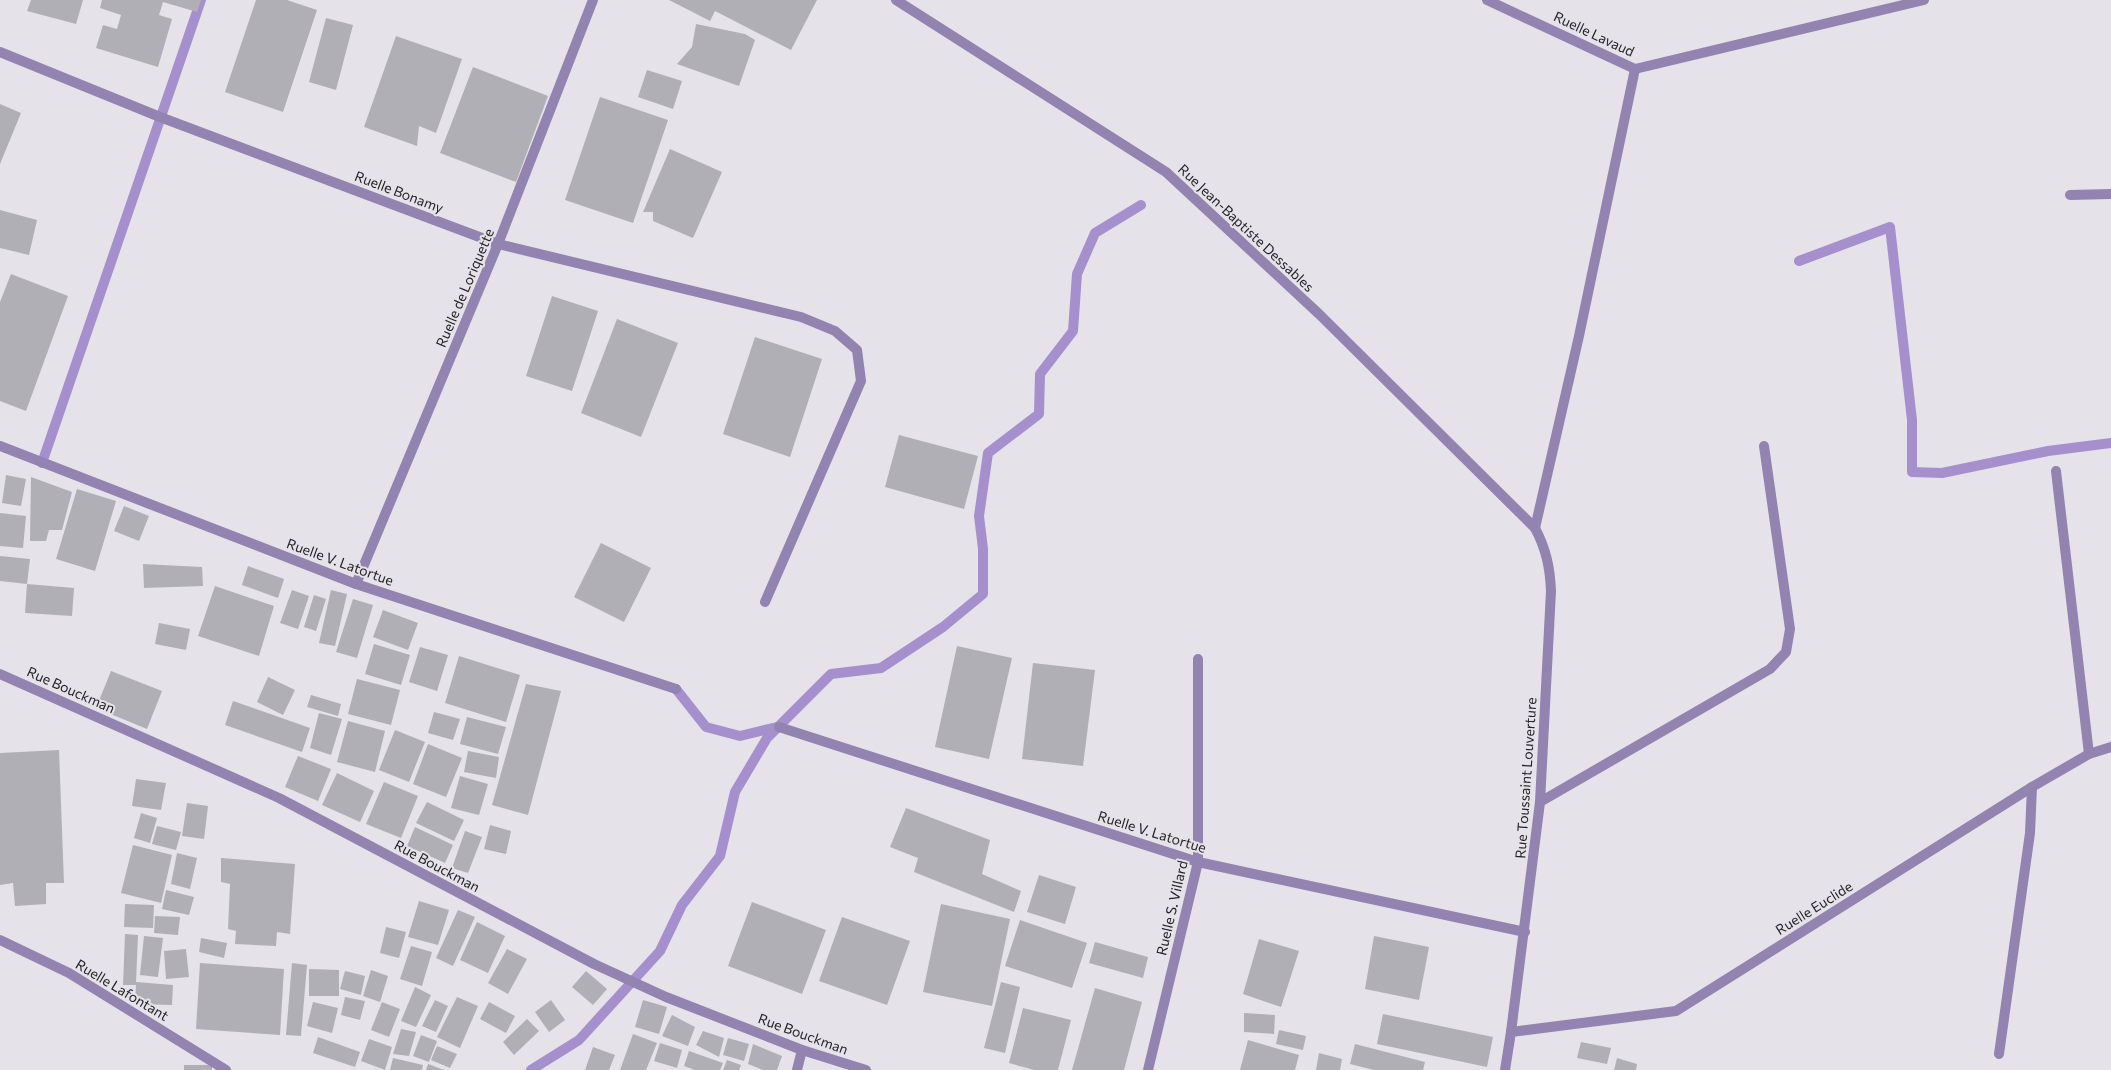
<svg xmlns="http://www.w3.org/2000/svg" width="2111" height="1070" font-family="Commissioner,sans-serif">
	<style>
		.lines { fill: none; stroke-linecap: round; stroke-linejoin: round }
		.stream { stroke: #a68fcd; stroke-width: 10 }
		.building { fill: #b1afb6 }
		.service { stroke: #9383b0; stroke-width: 10 }
		.minor { stroke: #9383b0; stroke-width: 10 }
		.tertiary { stroke: #9383b0; stroke-width: 10 }
		.labels { text-anchor: middle; stroke-width: 4; stroke-linejoin: round; paint-order: stroke }
		.street-label { font-size: 14px; fill: #242326; stroke: #e5e3e9 }
	</style>
	<rect width="100%" height="100%" fill="#e5e3e9"/>
	<g class="lines">
		<g class="stream">
			<polyline points="1799,261 1890,227 1912,420 1912,472 1942,473 2048,451 2111,443"/>
			<polyline points="42,463 201,0"/>
			<polyline points="676,689 706,727 740,736 777,727"/>
			<polyline points="531,1070 579,1040 660,951 682,905 720,856 735,792 767,738 831,674 881,668 943,627 983,594 983,549 979,516 988,453 1039,414 1040,374 1073,331 1077,274 1095,233 1141,205"/>
		</g>
	</g>
	<g class="building">
		<polygon points="31,0 83,0 76,24 27,11"/>
		<polygon points="102,0 201,0 197,12 163,2 159,15 172,19 158,67 96,48 103,25 117,29 121,15 100,8"/>
		<polygon points="256,0 287,0 317,10 283,112 225,92"/>
		<polygon points="669,0 817,0 791,50 715,11 710,21"/>
		<polygon points="326,18 353,25 336,90 309,82"/>
		<polygon points="696,24 745,34 755,40 739,86 677,64 692,47"/>
		<polygon points="396,36 462,59 436,133 419,126 417,146 364,127"/>
		<polygon points="473,67 548,96 516,182 440,153"/>
		<polygon points="647,70 682,81 673,109 638,97"/>
		<polygon points="600,97 668,120 633,223 565,200"/>
		<polygon points="0,104 21,113 0,164"/>
		<polygon points="670,149 722,172 693,238 653,221 653,212 643,212"/>
		<polygon points="0,210 37,220 29,255 0,248"/>
		<polygon points="11,274 68,296 26,411 0,401 0,302"/>
		<polygon points="552,296 598,311 572,391 526,376"/>
		<polygon points="617,319 678,343 641,437 581,413"/>
		<polygon points="755,337 822,359 790,457 723,434"/>
		<polygon points="899,435 978,456 964,509 885,487"/>
		<polygon points="6,475 26,479 21,506 2,503"/>
		<polygon points="31,477 72,492 62,530 49,530 46,541 30,541"/>
		<polygon points="77,489 116,501 95,571 56,559"/>
		<polygon points="124,506 149,516 139,541 114,531"/>
		<polygon points="0,513 26,516 23,548 0,546"/>
		<polygon points="601,543 651,568 624,622 574,597"/>
		<polygon points="0,556 30,559 27,584 0,581"/>
		<polygon points="143,564 202,567 203,586 144,588"/>
		<polygon points="248,566 284,579 278,598 242,585"/>
		<polygon points="27,584 74,588 72,616 25,613"/>
		<polygon points="215,586 274,606 259,656 198,636"/>
		<polygon points="292,590 309,596 298,629 280,623"/>
		<polygon points="331,590 347,594 335,646 319,643"/>
		<polygon points="314,595 326,599 316,631 304,627"/>
		<polygon points="353,599 373,605 357,658 336,652"/>
		<polygon points="383,610 418,623 408,650 373,637"/>
		<polygon points="159,623 190,629 186,650 155,644"/>
		<polygon points="374,644 410,655 401,685 365,674"/>
		<polygon points="957,646 1012,658 989,759 935,747"/>
		<polygon points="420,647 448,655 437,691 409,682"/>
		<polygon points="459,656 520,675 506,722 445,703"/>
		<polygon points="1033,663 1095,670 1083,766 1022,759"/>
		<polygon points="111,671 162,691 147,729 96,708"/>
		<polygon points="268,677 295,690 283,715 257,702"/>
		<polygon points="357,679 400,690 391,725 348,714"/>
		<polygon points="526,684 561,691 528,815 492,805"/>
		<polygon points="311,695 341,704 338,716 307,707"/>
		<polygon points="233,701 310,728 302,752 225,725"/>
		<polygon points="434,712 460,719 453,740 428,733"/>
		<polygon points="319,713 342,719 331,755 310,748"/>
		<polygon points="467,717 506,727 498,754 460,744"/>
		<polygon points="348,721 385,731 375,772 337,762"/>
		<polygon points="395,730 425,742 409,782 379,770"/>
		<polygon points="428,744 462,758 446,797 413,784"/>
		<polygon points="59,750 64,883 46,883 46,904 15,906 13,883 0,885 0,753"/>
		<polygon points="468,751 499,757 496,778 464,772"/>
		<polygon points="298,756 331,769 318,801 285,787"/>
		<polygon points="337,773 374,791 360,822 322,805"/>
		<polygon points="460,776 488,784 479,815 451,808"/>
		<polygon points="136,779 166,783 161,810 132,806"/>
		<polygon points="384,782 418,796 401,838 366,824"/>
		<polygon points="427,802 464,820 454,841 416,823"/>
		<polygon points="187,803 208,806 204,839 182,836"/>
		<polygon points="906,808 990,840 982,874 1021,891 1014,912 914,872 918,858 890,847"/>
		<polygon points="141,813 157,818 150,843 134,838"/>
		<polygon points="490,825 511,831 506,854 484,849"/>
		<polygon points="157,826 181,832 176,850 152,844"/>
		<polygon points="415,827 453,845 445,863 407,846"/>
		<polygon points="465,831 482,837 468,873 452,868"/>
		<polygon points="133,845 172,855 161,903 121,893"/>
		<polygon points="177,853 197,858 190,889 171,884"/>
		<polygon points="221,858 295,864 290,934 277,932 276,946 235,944 236,931 228,929 230,884 221,882"/>
		<polygon points="1039,875 1076,887 1065,924 1027,912"/>
		<polygon points="166,890 194,897 189,915 162,909"/>
		<polygon points="419,901 449,910 438,945 408,937"/>
		<polygon points="752,902 826,930 802,994 728,966"/>
		<polygon points="125,904 154,905 153,928 124,927"/>
		<polygon points="941,904 1010,919 992,1006 923,992"/>
		<polygon points="458,910 475,917 453,966 436,958"/>
		<polygon points="155,916 180,917 178,935 154,933"/>
		<polygon points="842,917 910,941 887,1005 819,981"/>
		<polygon points="1020,920 1087,943 1072,988 1005,966"/>
		<polygon points="477,922 505,936 488,973 460,960"/>
		<polygon points="386,927 406,932 399,958 380,953"/>
		<polygon points="125,934 138,935 136,982 173,985 172,1005 135,1004 136,985 123,985"/>
		<polygon points="144,936 163,938 158,977 140,975"/>
		<polygon points="1374,936 1429,947 1419,1000 1365,989"/>
		<polygon points="201,938 227,943 224,958 199,952"/>
		<polygon points="1259,939 1299,951 1281,1007 1243,994"/>
		<polygon points="1095,942 1148,957 1143,978 1089,963"/>
		<polygon points="411,946 432,952 422,986 400,979"/>
		<polygon points="186,949 189,977 166,979 164,951"/>
		<polygon points="507,949 527,959 508,994 488,983"/>
		<polygon points="200,963 284,969 280,1035 196,1029"/>
		<polygon points="292,963 307,965 301,1036 286,1035"/>
		<polygon points="309,969 339,970 339,996 309,996"/>
		<polygon points="371,970 388,976 380,1002 363,996"/>
		<polygon points="345,971 365,976 361,995 340,989"/>
		<polygon points="586,971 607,989 593,1005 572,987"/>
		<polygon points="1001,982 1020,987 1005,1053 984,1048"/>
		<polygon points="415,987 431,995 416,1027 401,1021"/>
		<polygon points="1095,988 1142,1002 1124,1070 1072,1070"/>
		<polygon points="345,997 365,1001 360,1020 341,1015"/>
		<polygon points="457,997 478,1006 460,1048 437,1037"/>
		<polygon points="435,1000 448,1006 436,1032 422,1026"/>
		<polygon points="551,1000 565,1020 549,1032 535,1012"/>
		<polygon points="643,1000 667,1007 659,1034 635,1027"/>
		<polygon points="313,1002 338,1008 332,1033 307,1026"/>
		<polygon points="382,1002 400,1009 389,1037 371,1030"/>
		<polygon points="489,1002 515,1016 506,1033 480,1019"/>
		<polygon points="1023,1008 1071,1020 1058,1070 1034,1070 1009,1063"/>
		<polygon points="1244,1013 1275,1015 1274,1034 1244,1032"/>
		<polygon points="1383,1014 1493,1037 1487,1067 1377,1044"/>
		<polygon points="672,1015 695,1027 688,1046 662,1036"/>
		<polygon points="527,1019 539,1031 514,1055 503,1042"/>
		<polygon points="401,1029 416,1032 409,1056 393,1054"/>
		<polygon points="1279,1030 1306,1036 1303,1050 1276,1044"/>
		<polygon points="703,1031 724,1038 719,1057 696,1045"/>
		<polygon points="633,1034 657,1043 646,1070 620,1070"/>
		<polygon points="421,1035 437,1041 429,1062 413,1056"/>
		<polygon points="318,1037 360,1052 355,1067 313,1053"/>
		<polygon points="728,1038 749,1044 744,1061 723,1055"/>
		<polygon points="369,1039 392,1047 385,1070 361,1061"/>
		<polygon points="1248,1040 1299,1055 1295,1070 1240,1070"/>
		<polygon points="1581,1042 1611,1048 1607,1064 1577,1058"/>
		<polygon points="660,1043 682,1050 677,1068 654,1061"/>
		<polygon points="753,1044 782,1056 777,1070 763,1070 748,1064"/>
		<polygon points="1355,1044 1425,1062 1423,1070 1374,1070 1350,1064"/>
		<polygon points="437,1046 457,1054 450,1068 431,1060"/>
		<polygon points="593,1047 615,1055 609,1070 585,1070"/>
		<polygon points="689,1051 723,1063 720,1070 695,1070 684,1066"/>
		<polygon points="1319,1053 1342,1059 1340,1070 1316,1070"/>
		<polygon points="393,1058 423,1065 422,1070 390,1070"/>
		<polygon points="1617,1058 1637,1064 1636,1070 1614,1070"/>
		<polygon points="727,1060 741,1065 739,1070 723,1070"/>
		<polygon points="428,1064 444,1070 426,1070"/>
		<rect x="184" y="1065" width="28" height="5"/>
	</g>
	<g class="lines">
		<g class="service">
			<polyline points="1487,0 1635,69"/>
			<polyline points="2070,195 2111,194"/>
			<polyline points="2056,471 2089,754"/>
			<polyline points="1999,1054 2030,833 2032,787"/>
			<polyline points="797,1070 802,1050"/>
		</g>
		<g class="minor">
			<path d="M896,0L1166,172L1319,314L1535,528C1546,549 1550,567 1551,591L1540,802L1511,1032"/>
			<polyline points="0,52 160,117 498,244 801,317 835,331 857,350 861,381 765,602"/>
			<polyline points="0,446 356,584 676,689"/>
			<polyline points="1535,528 1579,336 1635,69 1924,0"/>
			<polyline points="356,584 498,244 593,0"/>
			<polyline points="0,674 279,798 594,964 666,997 802,1050 866,1070"/>
			<polyline points="779,727 1198,862 1525,932"/>
			<polyline points="1540,802 1770,669 1786,652 1790,629 1764,446"/>
			<polyline points="0,940 69,973 226,1070"/>
			<polyline points="1148,1070 1198,862 1198,659"/>
		</g>
		<polyline class="tertiary" points="1505,1070 1511,1032 1676,1011 2032,787 2089,754 2111,747"/>
	</g>
	<g class="labels">
		<g class="street-label">
			<text transform="translate(1594 34) rotate(25)" y="5">Ruelle Lavaud</text>
			<text transform="translate(399 192) rotate(21)" y="5">Ruelle Bonamy</text>
			<text transform="translate(1246 228) rotate(43)" y="5">Rue Jean-Baptiste Dessables</text>
			<text transform="translate(465 288) rotate(-67)" y="5">Ruelle de Loriquette</text>
			<text transform="translate(340 562) rotate(20)" y="5">Ruelle V. Latortue</text>
			<text transform="translate(71 690) rotate(24)" y="5">Rue Bouckman</text>
			<text transform="translate(1526 778) rotate(-86)" y="5">Rue Toussaint Louverture</text>
			<text transform="translate(1152 832) rotate(17)" y="5">Ruelle V. Latortue</text>
			<text transform="translate(437 866) rotate(28)" y="5">Rue Bouckman</text>
			<text transform="translate(1172 908) rotate(-77)" y="5">Ruelle S. Villard</text>
			<text transform="translate(1814 908) rotate(-32)" y="5">Ruelle Euclide</text>
			<text transform="translate(122 990) rotate(31)" y="5">Ruelle Lafontant</text>
			<text transform="translate(803 1034) rotate(20)" y="5">Rue Bouckman</text>
		</g>
	</g>
</svg>
